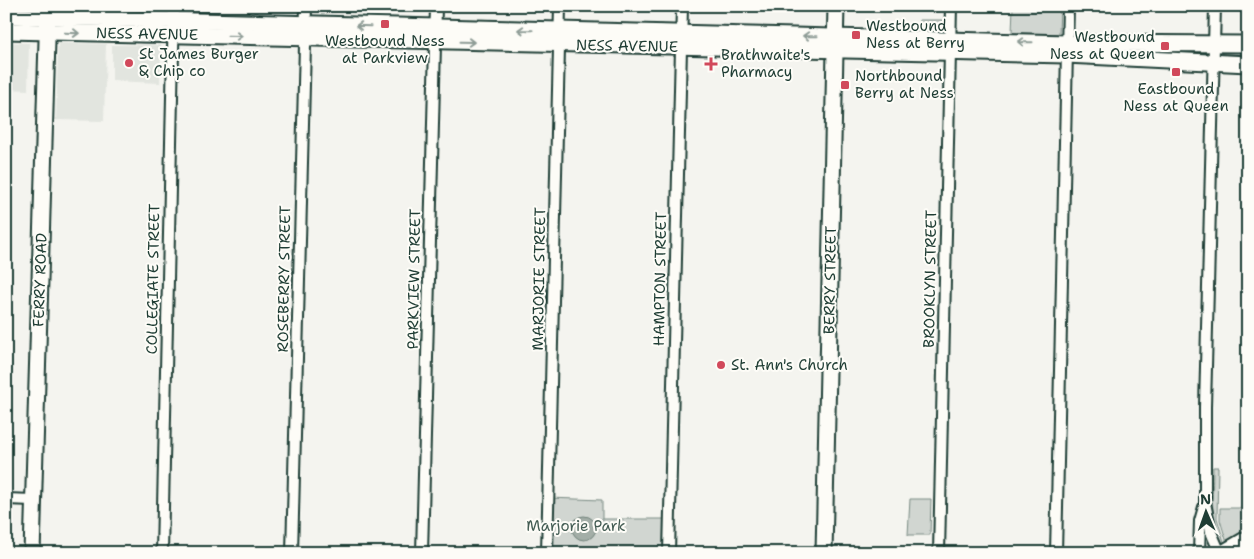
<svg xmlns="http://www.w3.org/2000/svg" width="1254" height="559" font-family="'Shantell Sans',sans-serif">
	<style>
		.built { fill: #e2e5df }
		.green { fill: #d1d6d1; stroke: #788a82 }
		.water { fill: #a3aea7; stroke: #6e8179 }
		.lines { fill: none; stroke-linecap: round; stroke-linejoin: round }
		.street-casing { stroke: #1f3d34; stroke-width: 14 }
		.secondary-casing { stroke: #1f3d34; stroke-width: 19 }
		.primary-casing { stroke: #1f3d34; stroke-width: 20 }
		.street { stroke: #fdfcf7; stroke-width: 10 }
		.secondary { stroke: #fdfcf7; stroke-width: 15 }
		.primary { stroke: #fdfcf7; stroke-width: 16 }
		.oneway { stroke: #8e9c96 }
		.poi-dot { fill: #d1495b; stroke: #fdfcf7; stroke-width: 2 }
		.labels { text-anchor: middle; stroke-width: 4; stroke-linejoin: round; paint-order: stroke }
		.poi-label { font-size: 15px; fill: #1f3d34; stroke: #fdfcf7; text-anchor: start }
		.street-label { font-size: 15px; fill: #1f3d34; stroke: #fdfcf7 }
		.park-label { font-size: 15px; fill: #435c53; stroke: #fdfcf7 }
	</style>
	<rect width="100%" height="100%" fill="#f4f4ef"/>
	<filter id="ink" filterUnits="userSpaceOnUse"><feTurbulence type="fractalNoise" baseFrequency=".02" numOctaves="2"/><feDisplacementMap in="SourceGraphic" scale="10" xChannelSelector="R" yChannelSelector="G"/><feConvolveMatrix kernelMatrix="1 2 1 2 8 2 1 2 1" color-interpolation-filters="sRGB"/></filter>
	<g filter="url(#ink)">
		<g class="built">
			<polygon points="6,42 29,43 28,90 6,89"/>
			<polygon points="58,43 106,44 104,121 56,120"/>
			<polygon points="112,45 161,45 160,83 112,81"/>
		</g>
		<g class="green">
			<polygon points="1013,6 1060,6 1059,34 1012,33"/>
			<polygon points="919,20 942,20 941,30 919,30"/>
			<path d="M1213,467H1218L1217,518L1225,545L1223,546C1209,516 1213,499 1213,467Z"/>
			<polygon points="549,498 602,500 602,519 670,519 669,553 547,553"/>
			<polygon points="910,499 931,499 930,535 908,535"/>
			<polygon points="1220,508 1248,508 1248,534 1227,543 1220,520"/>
		</g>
		<circle class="water" cx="584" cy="528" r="12"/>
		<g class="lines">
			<g class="street-casing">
				<g id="street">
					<polyline points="1215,6 1205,407 1205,503 1211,532 1220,553"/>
					<polyline points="6,499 33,500"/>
					<polyline points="162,553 174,6"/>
					<polyline points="292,553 306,6"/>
					<polyline points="422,553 436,6"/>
					<polyline points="547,553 560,6"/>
					<polyline points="669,553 682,6"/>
					<polyline points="939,553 951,6"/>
					<polyline points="1056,553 1068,6"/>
					<polyline points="1199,553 1200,521 1204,507"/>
				</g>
			</g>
			<g class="secondary-casing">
				<g id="secondary">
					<polyline points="6,16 1067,43 1248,44"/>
					<polyline points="6,31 1066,55 1248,64"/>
					<polyline points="32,553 48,6"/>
					<polyline points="824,553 836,6"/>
				</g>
			</g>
			<g class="primary-casing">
				<polyline id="primary" points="1224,553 1248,539"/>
			</g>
			<use href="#street" class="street"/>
			<use href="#secondary" class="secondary"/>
			<use href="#primary" class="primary"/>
		</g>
		<defs><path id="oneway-shaft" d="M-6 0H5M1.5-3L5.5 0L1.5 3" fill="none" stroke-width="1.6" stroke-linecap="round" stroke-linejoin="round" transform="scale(1.25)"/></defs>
		<g class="oneway">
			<use href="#oneway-shaft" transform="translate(363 26) rotate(-178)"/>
			<use href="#oneway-shaft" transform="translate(525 30) rotate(-179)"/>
			<use href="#oneway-shaft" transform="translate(72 33) rotate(2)"/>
			<use href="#oneway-shaft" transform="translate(235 36) rotate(1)"/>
			<use href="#oneway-shaft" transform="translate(810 36) rotate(-179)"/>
			<use href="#oneway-shaft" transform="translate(467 42) rotate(1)"/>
			<use href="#oneway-shaft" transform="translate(1025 42) rotate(-179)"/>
		</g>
	</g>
	<g class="poi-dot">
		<rect x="380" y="19" width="10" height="10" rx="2.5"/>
		<rect x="851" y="30" width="10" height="10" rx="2.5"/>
		<rect x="1160" y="41" width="10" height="10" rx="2.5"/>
		<circle cx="129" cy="63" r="5"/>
		<path d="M708.5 56.5h5v5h5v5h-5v5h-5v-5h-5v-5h5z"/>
		<rect x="1171" y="67" width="10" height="10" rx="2.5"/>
		<rect x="840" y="80" width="10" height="10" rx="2.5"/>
		<circle cx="721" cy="365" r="5"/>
	</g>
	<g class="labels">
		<g class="poi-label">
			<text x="866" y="31">Westbound<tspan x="866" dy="17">Ness at Berry</tspan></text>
			<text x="1155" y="42" text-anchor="end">Westbound<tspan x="1155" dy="17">Ness at Queen</tspan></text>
			<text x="385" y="46" text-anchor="middle">Westbound Ness<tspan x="385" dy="17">at Parkview</tspan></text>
			<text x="139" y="59">St James Burger<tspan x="139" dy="17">&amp; Chip co</tspan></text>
			<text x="721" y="60">Brathwaite's<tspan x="721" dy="17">Pharmacy</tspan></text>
			<text x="855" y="81">Northbound<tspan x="855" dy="17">Berry at Ness</tspan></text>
			<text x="1176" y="94" text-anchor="middle">Eastbound<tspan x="1176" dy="17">Ness at Queen</tspan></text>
			<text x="731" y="370">St. Ann's Church</text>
		</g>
		<g class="street-label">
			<text transform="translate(147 34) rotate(1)" y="5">NESS AVENUE</text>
			<text transform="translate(627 46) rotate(1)" y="5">NESS AVENUE</text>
			<text transform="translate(153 279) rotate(-89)" y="5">COLLEGIATE STREET</text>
			<text transform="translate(284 279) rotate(-89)" y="5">ROSEBERRY STREET</text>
			<text transform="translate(414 279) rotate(-89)" y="5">PARKVIEW STREET</text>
			<text transform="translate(539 279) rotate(-89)" y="5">MARJORIE STREET</text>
			<text transform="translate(660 279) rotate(-89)" y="5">HAMPTON STREET</text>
			<text transform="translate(930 279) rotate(-89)" y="5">BROOKLYN STREET</text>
			<text transform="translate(40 280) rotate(-88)" y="5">FERRY ROAD</text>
			<text transform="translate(830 280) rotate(-89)" y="5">BERRY STREET</text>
		</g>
		<g class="park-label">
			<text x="576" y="531">Marjorie Park</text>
		</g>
	</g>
	<rect width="1254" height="559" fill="none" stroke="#fdfcf7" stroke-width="25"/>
	<rect x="12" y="12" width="1229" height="534" fill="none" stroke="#1f3d34" stroke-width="2" filter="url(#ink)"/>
	<g transform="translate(1206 512) rotate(358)" stroke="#fdfcf7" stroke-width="4" paint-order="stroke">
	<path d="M0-4L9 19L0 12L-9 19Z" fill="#1f3d34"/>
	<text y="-8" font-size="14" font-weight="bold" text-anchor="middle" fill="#1f3d34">N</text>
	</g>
</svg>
